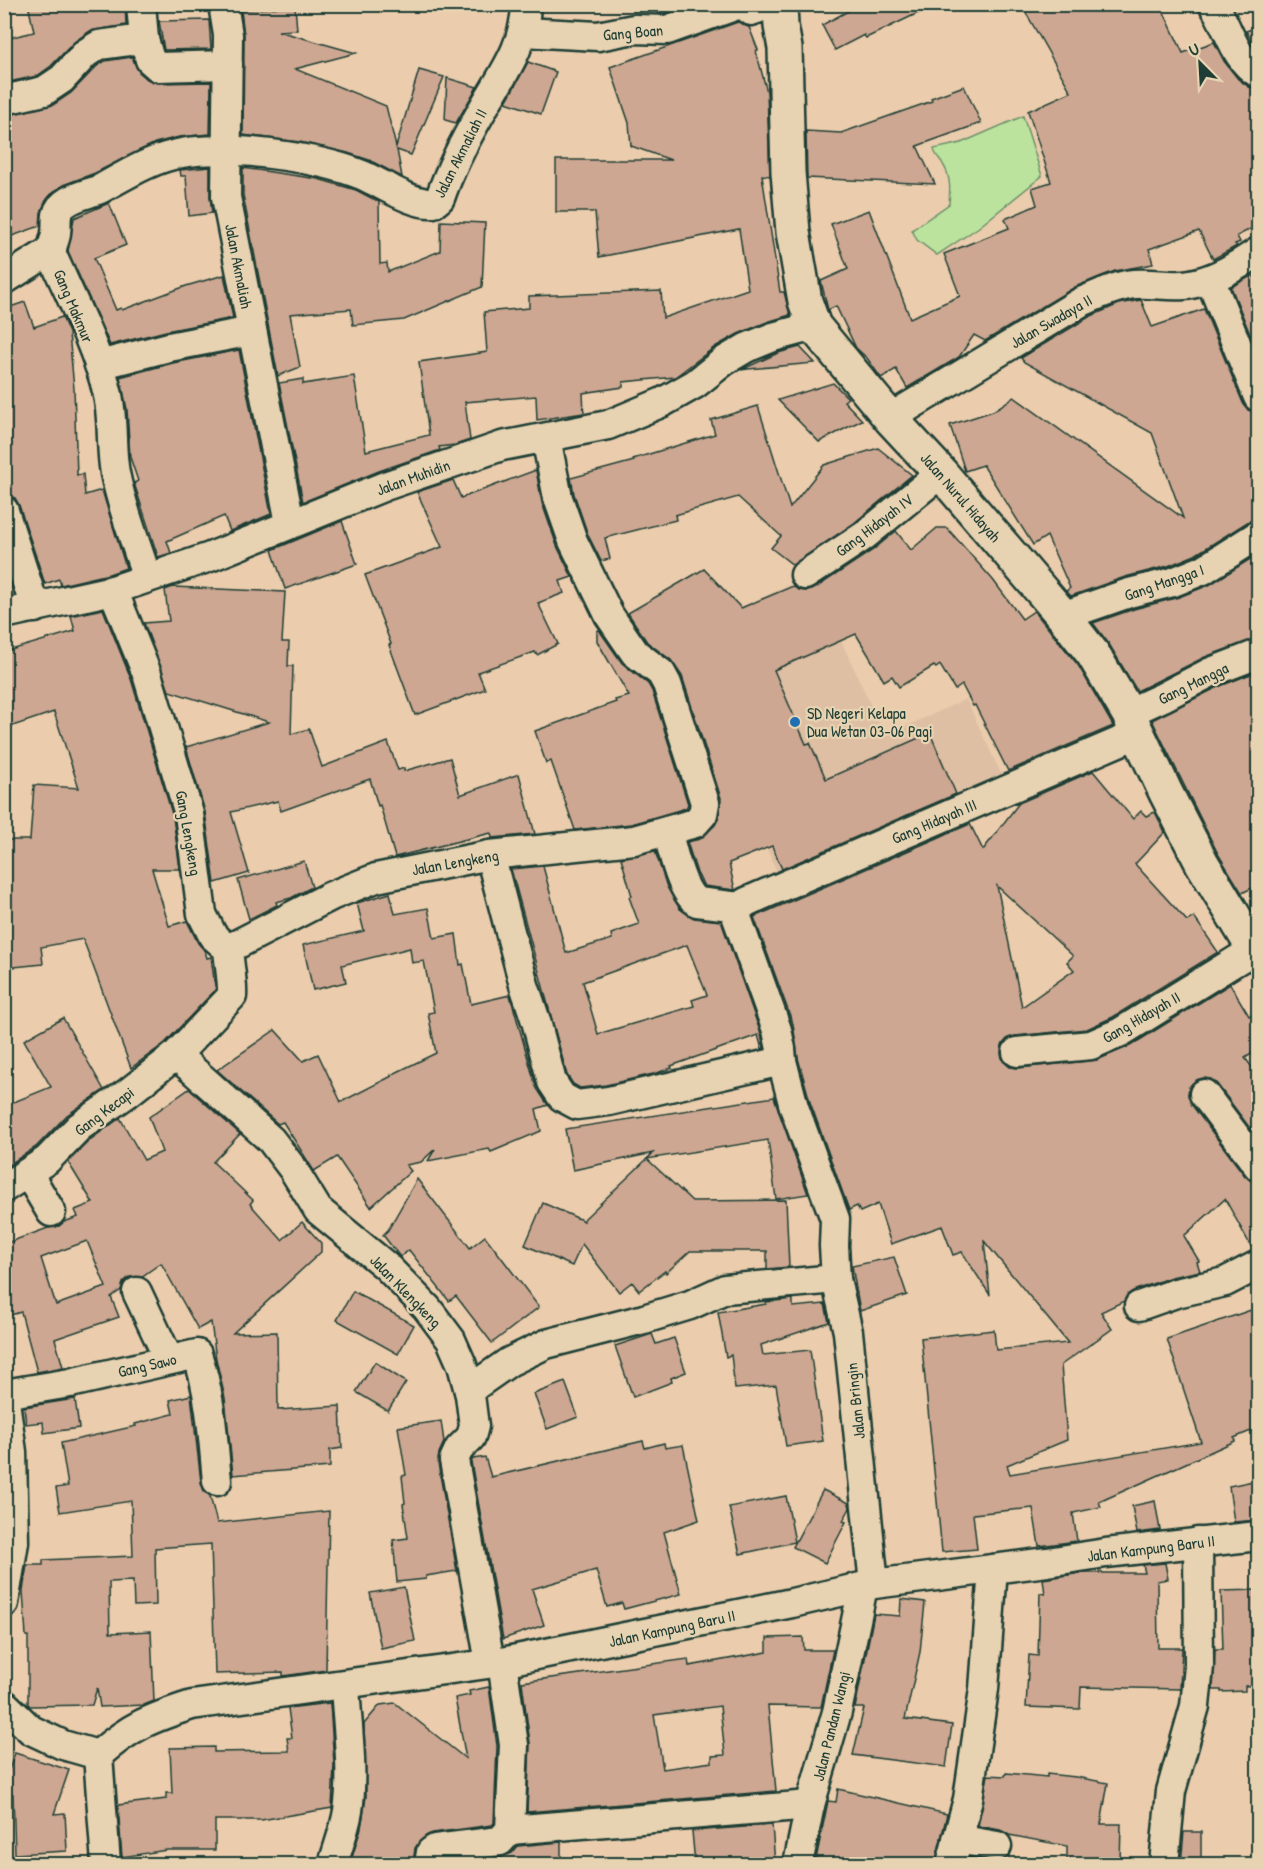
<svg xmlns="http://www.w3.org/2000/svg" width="1263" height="1869" font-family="'Patrick Hand',sans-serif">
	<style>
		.built { fill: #debfa3 }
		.green { fill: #bbe39e; stroke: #6d9069; stroke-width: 1.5 }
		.building { fill: #cda791; stroke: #1f3d34; stroke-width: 1.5; fill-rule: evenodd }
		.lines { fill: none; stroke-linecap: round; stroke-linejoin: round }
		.minor-casing { stroke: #1f3d34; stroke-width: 33 }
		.tertiary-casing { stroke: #1f3d34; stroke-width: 38 }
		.minor { stroke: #e7d3b1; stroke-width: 28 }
		.tertiary { stroke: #e7d3b1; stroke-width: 33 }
		.poi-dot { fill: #1f6fb2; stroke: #e7d3b1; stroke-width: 2 }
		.labels { text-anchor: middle; stroke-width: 4.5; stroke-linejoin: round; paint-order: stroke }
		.street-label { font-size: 16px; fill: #1f3d34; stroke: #e7d3b1 }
		.poi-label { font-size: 16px; fill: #1f3d34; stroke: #e7d3b1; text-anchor: start }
	</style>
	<rect width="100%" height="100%" fill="#ebcdad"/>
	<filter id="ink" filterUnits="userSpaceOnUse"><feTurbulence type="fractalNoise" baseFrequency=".0167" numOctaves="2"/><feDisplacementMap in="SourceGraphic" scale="12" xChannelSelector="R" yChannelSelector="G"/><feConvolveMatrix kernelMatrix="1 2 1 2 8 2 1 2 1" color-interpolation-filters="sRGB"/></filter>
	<g filter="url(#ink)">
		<polygon class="built" points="811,575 885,736 966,699 1005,782 782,884 675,637"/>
		<path class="green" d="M1023,116L1042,176L979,227L937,255L917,240L912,230L949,204C950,191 951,178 944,166C941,159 935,156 934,149L961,143Z"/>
		<g class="building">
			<polygon points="28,4 125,4 126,25 90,31 74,42 51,66 37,76 4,83 4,39 34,32"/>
			<polygon points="654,4 689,4 664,13 658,13"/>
			<polygon points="861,4 937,4 866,38 864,35 835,50 822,25"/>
			<polygon points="1021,4 1160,4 1183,53 1214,42 1224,61 1238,79 1249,87 1258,89 1258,225 1237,236 1240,242 1235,244 1237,246 1213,259 1199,231 1149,249 1153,264 1115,271 1075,287 985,341 974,335 959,357 907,388 896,369 881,378 867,358 856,348 836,306 828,310 821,281 848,269 831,224 869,210 910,318 960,296 944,254 1009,228 1005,219 1037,205 1032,188 1051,182 1028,111 1071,92"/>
			<polygon points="295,6 297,30 278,31 356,53 295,69 386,106 396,147 419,70 444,77 411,155 397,150 402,177 369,160 348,153 300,142 243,135 244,35 241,10"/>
			<polygon points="209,20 211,49 164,50 159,21"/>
			<polygon points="738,22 749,27 758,50 756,51 767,92 770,176 762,175 780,292 784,292 790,315 767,322 738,334 715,347 675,377 623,382 623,387 583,393 584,413 537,420 536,396 465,402 470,440 455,445 439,447 440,450 379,471 303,502 279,383 303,379 303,384 354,376 366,451 429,435 419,362 487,352 484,312 529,308 529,296 661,291 663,318 748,289 739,229 599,257 595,212 556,212 556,160 671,160 631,146 629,123 610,67"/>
			<polygon points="1258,27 1258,52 1246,31"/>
			<polygon points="132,57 139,72 147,79 158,83 211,82 210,134 179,137 155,143 95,173 63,185 52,193 45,202 41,213 40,226 4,239 4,116 53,105 71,93 97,66 105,61"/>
			<polygon points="528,62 556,72 541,114 506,102"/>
			<polygon points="447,78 477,87 456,123 445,120"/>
			<polygon points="964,86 981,123 917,146 935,184 807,178 806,131 841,133 932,101 931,98"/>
			<polygon points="210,167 210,197 212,213 189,216 186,176 181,176 180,170"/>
			<polygon points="243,168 318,179 356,190 379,202 380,264 387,263 388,272 440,251 441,221 485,223 482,287 404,320 353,325 351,309 290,314 300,367 278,376 243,195"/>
			<polygon points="109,203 126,245 94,258 116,310 121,308 122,310 186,286 224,275 233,318 166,331 110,345 68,251 74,218"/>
			<polygon points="1253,275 1258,283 1258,354 1231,287"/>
			<polygon points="1141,300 1152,327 1204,309 1243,403 1248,410 1258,413 1258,519 1249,521 1195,555 1168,566 1125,577 1071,596 1066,591 1070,588 1047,536 1033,545 983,465 965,471 950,425 993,411 1014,397 1183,518 1152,433 1024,362 1021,358 1089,317 1119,304"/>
			<polygon points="25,302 34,327 62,317 69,333 74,389 77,475 83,474 85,495 102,490 126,568 109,574 61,585 59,579 45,584 19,505 15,498 4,495 4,309"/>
			<polygon points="800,347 815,363 748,369 747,368 747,369 741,370 778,353"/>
			<polygon points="239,350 271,514 230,531 224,516 167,541 171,553 158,557 134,483 138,481 130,457 127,409 120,377 173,363"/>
			<polygon points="833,383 848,398 844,401 862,420 819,442 778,400"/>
			<polygon points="758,406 790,508 824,465 878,448 912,475 854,523 793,565 771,548 781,536 738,497 675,515 676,520 605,538 610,559 601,561 588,535 574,494 571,478 634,461 633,459 715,434 711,420"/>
			<polygon points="536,470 542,503 557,546 572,577 560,581 564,593 538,603 558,644 537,655 535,652 478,672 485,689 415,715 389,645 391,644 365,575 442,547 417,492 453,480 461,498"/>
			<polygon points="342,521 357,564 285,589 272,550"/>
			<polygon points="937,528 947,528 993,580 1022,619 1034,611 1078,665 1113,726 1008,771 975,705 973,706 962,685 955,690 940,665 936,668 934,666 899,687 892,676 884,681 856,634 774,670 806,744 810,743 826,779 930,733 956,794 782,869 772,846 729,863 735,890 704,886 697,873 687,842 700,839 715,825 719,817 721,798 682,676 671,660 647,642 628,613 704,569 741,608 793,586 798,590 807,591 814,589 873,550 896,531 911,550"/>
			<polygon points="1258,554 1258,638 1205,657 1137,691 1109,644 1093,623 1134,609 1179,597 1209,585"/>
			<polygon points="173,587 285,592 282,642 289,642 288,666 293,666 291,734 309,729 322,767 388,742 398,770 404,768 404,771 450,758 460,795 519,774 535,834 492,838 491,833 395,857 380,805 378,806 370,779 281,811 278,801 231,812 249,873 215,883 205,812 186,747 269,722 169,691 144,623 169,621 165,590"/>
			<polygon points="103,609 131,679 173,817 180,869 152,869 169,926 187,921 198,943 205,951 207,958 211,957 215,986 216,989 165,1043 131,1068 83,939 41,947 43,964 4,968 4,840 30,840 34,785 79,788 54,712 4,729 4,652 75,631 71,616"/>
			<polygon points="599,630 622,663 648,684 652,691 688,804 686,808 631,824 575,830 551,761 546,763 535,731 616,702 615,700 629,696 597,641 597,631"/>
			<polygon points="1258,671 1258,885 1242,893 1218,854 1152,720 1218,687"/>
			<path d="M1093,771L1133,819L1141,811L1146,816L1155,812L1165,832L1135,864L1187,921L1194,917L1218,952L1113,1017L1087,1029L1015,1036L1008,1038L1002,1045L1001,1054L1003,1061L1010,1067L1018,1068L1097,1060L1130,1046L1230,984L1249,1016L1258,1010V1050L1245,1058L1258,1075V1139L1217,1084L1211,1079L1203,1078L1195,1081L1189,1087L1188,1095L1191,1104L1245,1176L1251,1181L1258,1182V1249L1253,1250L1225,1199L1184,1236L1199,1261L1197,1262L1200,1271L1171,1277L1133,1291L1127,1295L1124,1301L1101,1312L1112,1329L1061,1365L1067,1440L1007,1465L1010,1474L1201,1442L1167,1339L1251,1310L1258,1333V1428L1234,1438L1235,1441L1099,1502L1101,1507L1073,1513L1077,1541L1039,1546L1033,1508L973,1514L977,1549L942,1552L921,1338L994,1330L996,1350L1068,1343L984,1241L990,1295L962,1252L953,1255L942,1226L891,1244L878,1204L860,1212L857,1206L849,1210L810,1102L798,1058L793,1024L754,917L970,824L983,850L1019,803ZM997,886L1073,956L1067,962L1074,970L1022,1007Z"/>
			<path d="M655,851L667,887L680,909L694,918L721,921L761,1034L764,1048L762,1049L758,1035L671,1066L672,1068L653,1074L606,1085L580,1088L573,1084L567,1075L511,869L543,866L566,953L612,939L611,934L639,924L629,897L632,896L621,858ZM687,945L707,995L692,1000L694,1006L598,1034L583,982Z"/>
			<polygon points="304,861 312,887 291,898 276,902 277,905 249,919 238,880"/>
			<polygon points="390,893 395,914 428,908 434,938 456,934 460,965 463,964 471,1004 510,995 536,1087 548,1105 536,1109 541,1131 491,1152 489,1149 428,1161 435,1149 421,1162 406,1165 411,1171 371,1207 337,1157 314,1171 283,1122 278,1124 217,1070 275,1030 303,1061 318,1054 341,1102 392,1076 391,1075 436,1053 428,1013 434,1012 424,961 412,963 410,948 342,965 346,982 313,990 303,945 364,931 357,903"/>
			<polygon points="63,1018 104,1090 67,1115 36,1147 4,1168 4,1106 51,1087 24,1040"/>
			<path d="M189,1089L240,1134L213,1162L253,1200L250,1204L282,1240L302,1222L321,1243V1252L233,1333L277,1332L278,1410L340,1406L342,1448L330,1450V1467L233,1475L225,1398L216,1359L211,1322L198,1329L161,1263L141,1277H129L123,1283L121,1290L111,1297L119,1317L55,1339L63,1367L37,1372L21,1312L4,1317V1244L48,1228L59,1226L64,1222L78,1217L75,1210L93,1203L68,1162L90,1140L120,1118L144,1160L162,1152L149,1117ZM87,1241L106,1287L56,1305L41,1258Z"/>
			<polygon points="774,1097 808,1194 776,1199 768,1140 647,1159 653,1153 573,1170 565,1129"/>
			<polygon points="647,1159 692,1201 786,1200 789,1267 767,1269 767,1251 690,1251 666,1273 665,1271 639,1291 632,1282 619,1292 582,1244 572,1266 525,1245 543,1203 584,1221 584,1219"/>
			<polygon points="417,1179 470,1248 485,1236 539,1307 492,1343 456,1296 449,1301 409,1250 400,1257 383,1235 388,1230"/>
			<polygon points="894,1257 907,1295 860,1311 852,1266"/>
			<polygon points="353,1291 414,1325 398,1354 337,1320"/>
			<polygon points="793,1299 793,1307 825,1304 829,1322 761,1345 763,1355 810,1350 823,1441 786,1446 776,1385 735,1389 731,1355 726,1357 718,1312 766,1304 766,1302"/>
			<polygon points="652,1334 656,1344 674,1338 686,1372 671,1378 672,1382 633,1397 615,1346"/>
			<polygon points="375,1362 406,1382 388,1411 356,1392"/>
			<polygon points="565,1382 578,1417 547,1429 534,1394"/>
			<polygon points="191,1395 201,1482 204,1491 210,1496 217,1523 329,1511 326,1670 283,1676 283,1672 215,1674 211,1544 155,1548 156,1605 134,1606 133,1581 109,1582 110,1633 151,1631 154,1701 144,1705 100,1707 97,1688 92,1705 30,1706 28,1704 28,1636 26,1636 23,1591 27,1565 43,1565 43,1560 133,1556 131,1501 60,1512 56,1488 68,1486 61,1443 136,1426 135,1424 173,1414 170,1400"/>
			<polygon points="75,1399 79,1428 44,1433 43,1422 26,1424 24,1407"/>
			<polygon points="441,1421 444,1442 439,1453 438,1463 457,1571 426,1576 426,1579 397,1582 393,1540 408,1538 403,1504 405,1503 402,1476 406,1475 398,1427"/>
			<polygon points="643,1441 645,1448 664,1443 665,1448 683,1445 699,1520 664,1532 681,1594 624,1609 622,1603 607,1607 596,1570 532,1589 544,1625 503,1639 471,1462 473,1459 485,1457 491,1477"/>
			<polygon points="1258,1480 1258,1520 1234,1522 1229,1486"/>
			<polygon points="823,1490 849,1503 850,1508 843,1521 846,1522 825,1563 793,1547"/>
			<polygon points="786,1496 795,1542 740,1554 729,1507"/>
			<polygon points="1155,1501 1160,1530 1137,1533 1132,1506"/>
			<polygon points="1165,1563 1168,1579 1157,1581 1158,1648 1182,1648 1180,1689 1081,1687 1080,1709 1026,1707 1029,1655 1038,1656 1040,1593 1045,1594 1043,1579 1081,1573 1145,1573 1143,1565"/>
			<polygon points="404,1587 415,1641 381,1648 370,1593"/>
			<polygon points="1258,1590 1258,1685 1245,1686 1245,1691 1221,1692 1221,1690 1213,1690 1215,1649 1223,1649 1221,1591"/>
			<polygon points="901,1599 925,1602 920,1652 905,1719 952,1725 946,1767 853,1755 864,1708 855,1708 874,1614 900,1616"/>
			<path d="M803,1637L804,1650H833L821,1707L768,1706L776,1791L527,1812L530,1743L522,1682L688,1659L689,1666L767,1652V1638ZM720,1706L725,1755L712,1756V1762L663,1769L654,1715Z"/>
			<polygon points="489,1687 497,1746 494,1823 492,1825 433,1833 426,1836 415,1848 413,1864 350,1864 361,1828 366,1797 364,1724 380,1705 395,1703 466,1759 455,1698 470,1695 469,1691"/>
			<polygon points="330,1703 334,1764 332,1808 261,1820 215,1820 215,1850 167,1850 122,1857 118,1805 166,1799 166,1793 172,1793 170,1748 214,1747 214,1752 289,1751 287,1738 292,1738 288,1708"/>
			<polygon points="15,1753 69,1770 54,1814 65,1813 67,1851 15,1854 13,1794 4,1791 4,1783"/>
			<polygon points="1006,1773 1047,1777 1047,1774 1076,1777 1108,1783 1101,1824 1121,1824 1120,1864 1067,1864 1067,1846 1009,1835 1000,1830 978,1826 988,1775 1005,1776"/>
			<polygon points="838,1789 947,1814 935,1864 815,1864 828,1801 836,1802"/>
			<polygon points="772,1825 775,1864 695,1864 692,1831"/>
			<polygon points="1184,1832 1201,1832 1201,1864 1181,1864"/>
			<polygon points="561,1842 561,1864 446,1864 502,1857 512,1853 518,1846"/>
			<polygon points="970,1858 996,1862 996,1864 968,1864"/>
		</g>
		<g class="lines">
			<g class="minor-casing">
				<g id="minor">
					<polyline points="141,4 144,39"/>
					<polyline points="223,4 228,35 226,197 290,523"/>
					<path d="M1213,4C1228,25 1235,61 1258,73"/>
					<polyline points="523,32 598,36 634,29 667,30 737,5 745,6 751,11 772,4"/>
					<polyline points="4,100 44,91 62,79 86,53 99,45 144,39 150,60 158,67 228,65"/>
					<polyline points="1210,279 1258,397"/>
					<polyline points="4,280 52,250"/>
					<polyline points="99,365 169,347 252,331"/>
					<path d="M890,418L1081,302C1098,295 1115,286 1134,284C1153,282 1172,288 1191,284C1217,279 1237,266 1258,252"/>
					<polyline points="4,511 35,608"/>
					<polyline points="805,575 864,536 941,473"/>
					<path d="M147,578C136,543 122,509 115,473C110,446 114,418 107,391C96,346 71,298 52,255C51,243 55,243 56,233C57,227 56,221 57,215C61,197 89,195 102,188C127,174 153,158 182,153C228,145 318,157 362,175C381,183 413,205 434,203L440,198C450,169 465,140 480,114C500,77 525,49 526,4"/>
					<polyline points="4,614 113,590 210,557 385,486 473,456 502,446 608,425 663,402 695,384 724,361 746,348 773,337 814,326"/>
					<polyline points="1063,616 1129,593 1173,582 1203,570 1258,535"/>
					<polyline points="1128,713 1163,697 1211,672 1258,654"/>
					<path d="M667,831C673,850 680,891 697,902L740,907"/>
					<polyline points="490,855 524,985 536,1021 552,1082 562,1097 577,1105 609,1101 782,1061"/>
					<polyline points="228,949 331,896 376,878 490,855 634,840 695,823 703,814 705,803 667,684 661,673 635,653 609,615 573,541 558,498 546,438"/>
					<polyline points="1017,1052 1091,1045 1121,1032 1255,949"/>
					<polyline points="176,1055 271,1140 293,1169 318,1210 386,1266 427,1308 451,1340 462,1365 470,1395 474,1426 471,1437 459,1449 454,1460 490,1663"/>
					<polyline points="1204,1094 1258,1166"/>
					<polyline points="28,1173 51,1212"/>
					<path d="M4,1188L47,1160L79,1127L129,1092L176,1055L232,996C233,983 229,963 228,949L213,936L202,914L189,814L147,674L113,590"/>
					<polyline points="137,1292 169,1360"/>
					<polyline points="1139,1306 1176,1293 1225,1282 1258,1265"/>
					<polyline points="469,1390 509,1362 546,1344 644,1319 690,1305 725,1289 836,1279"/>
					<path d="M4,1394L70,1383L197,1354C211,1394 213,1439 217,1481"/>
					<polyline points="4,1394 12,1452 14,1542 4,1603"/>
					<polyline points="874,1584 848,1332 836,1279 834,1246 835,1219 794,1107 782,1061 781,1049 777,1030 736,915 740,907 746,902 1137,734"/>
					<polyline points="4,1704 31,1730 63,1745 98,1755 106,1864"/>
					<path d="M98,1755C131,1726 151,1718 192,1705L502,1662L792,1603L874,1584L1047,1562L1106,1553L1258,1536"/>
					<polyline points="510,1830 810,1805"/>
					<polyline points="957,1839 997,1846"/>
					<path d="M333,1864C338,1847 345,1829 348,1811C354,1770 347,1726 345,1685"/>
					<polyline points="429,1864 431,1852 435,1849 500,1841 510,1830 514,1745 502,1662"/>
					<polyline points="798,1864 810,1805 837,1712 863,1587"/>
					<polyline points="951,1864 968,1799 984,1689 993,1569"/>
					<polyline points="1164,1864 1171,1791 1195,1706 1199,1666 1198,1542"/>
				</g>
			</g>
			<g class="tertiary-casing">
				<polyline id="tertiary" points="780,4 781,26 785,48 788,172 793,232 805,301 814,326 890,418 941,473 1063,616 1093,654 1128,713 1166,793 1202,863 1258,956"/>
			</g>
			<use href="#minor" class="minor"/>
			<use href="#tertiary" class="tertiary"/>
		</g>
	</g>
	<circle class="poi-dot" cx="795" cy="722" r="6"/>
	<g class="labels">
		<g class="street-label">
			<text transform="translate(633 32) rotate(-5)" y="6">Gang Boan</text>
			<text transform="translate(460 153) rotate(-63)" y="6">Jalan Akmaliah II</text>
			<text transform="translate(239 266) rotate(79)" y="6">Jalan Akmaliah</text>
			<text transform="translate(74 306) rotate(67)" y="6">Gang Makmur</text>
			<text transform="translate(1051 321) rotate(-30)" y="6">Jalan Swadaya II</text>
			<text transform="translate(413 477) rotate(-20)" y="6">Jalan Muhidin</text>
			<text transform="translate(961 497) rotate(49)" y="6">Jalan Nurul Hidayah</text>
			<text transform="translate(874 525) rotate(-37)" y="6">Gang Hidayah IV</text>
			<text transform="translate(1164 582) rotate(-19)" y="6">Gang Mangga I</text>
			<text transform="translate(1193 683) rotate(-26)" y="6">Gang Mangga</text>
			<text transform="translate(934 821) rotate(-23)" y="6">Gang Hidayah III</text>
			<text transform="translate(189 833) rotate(80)" y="6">Gang Lengkeng</text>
			<text transform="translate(455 862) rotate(-10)" y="6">Jalan Lengkeng</text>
			<text transform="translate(1141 1017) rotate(-30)" y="6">Gang Hidayah II</text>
			<text transform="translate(104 1111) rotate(-37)" y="6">Gang Kecapi</text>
			<text transform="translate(406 1291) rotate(46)" y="6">Jalan Klengkeng</text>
			<text transform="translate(147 1365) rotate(-13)" y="6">Gang Sawo</text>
			<text transform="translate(855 1401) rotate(-96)" y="6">Jalan Bringin</text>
			<text transform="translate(1151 1548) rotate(-7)" y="6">Jalan Kampung Baru II</text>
			<text transform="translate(672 1628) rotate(-12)" y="6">Jalan Kampung Baru II</text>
			<text transform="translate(831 1726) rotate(-76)" y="6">Jalan Pandan Wangi</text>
		</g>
		<g class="poi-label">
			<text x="807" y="719">SD Negeri Kelapa<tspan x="807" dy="18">Dua Wetan 03-06 Pagi</tspan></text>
		</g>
	</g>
	<rect width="1263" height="1869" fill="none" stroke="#e7d3b1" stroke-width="24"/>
	<rect x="12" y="12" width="1239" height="1845" fill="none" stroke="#1f3d34" stroke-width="2" filter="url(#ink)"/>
	<g transform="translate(1200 63) rotate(336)" stroke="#e7d3b1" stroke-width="4.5" paint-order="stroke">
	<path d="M0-4.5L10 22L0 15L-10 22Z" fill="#1f3d34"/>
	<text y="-9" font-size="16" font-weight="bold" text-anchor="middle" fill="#1f3d34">U</text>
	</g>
</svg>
